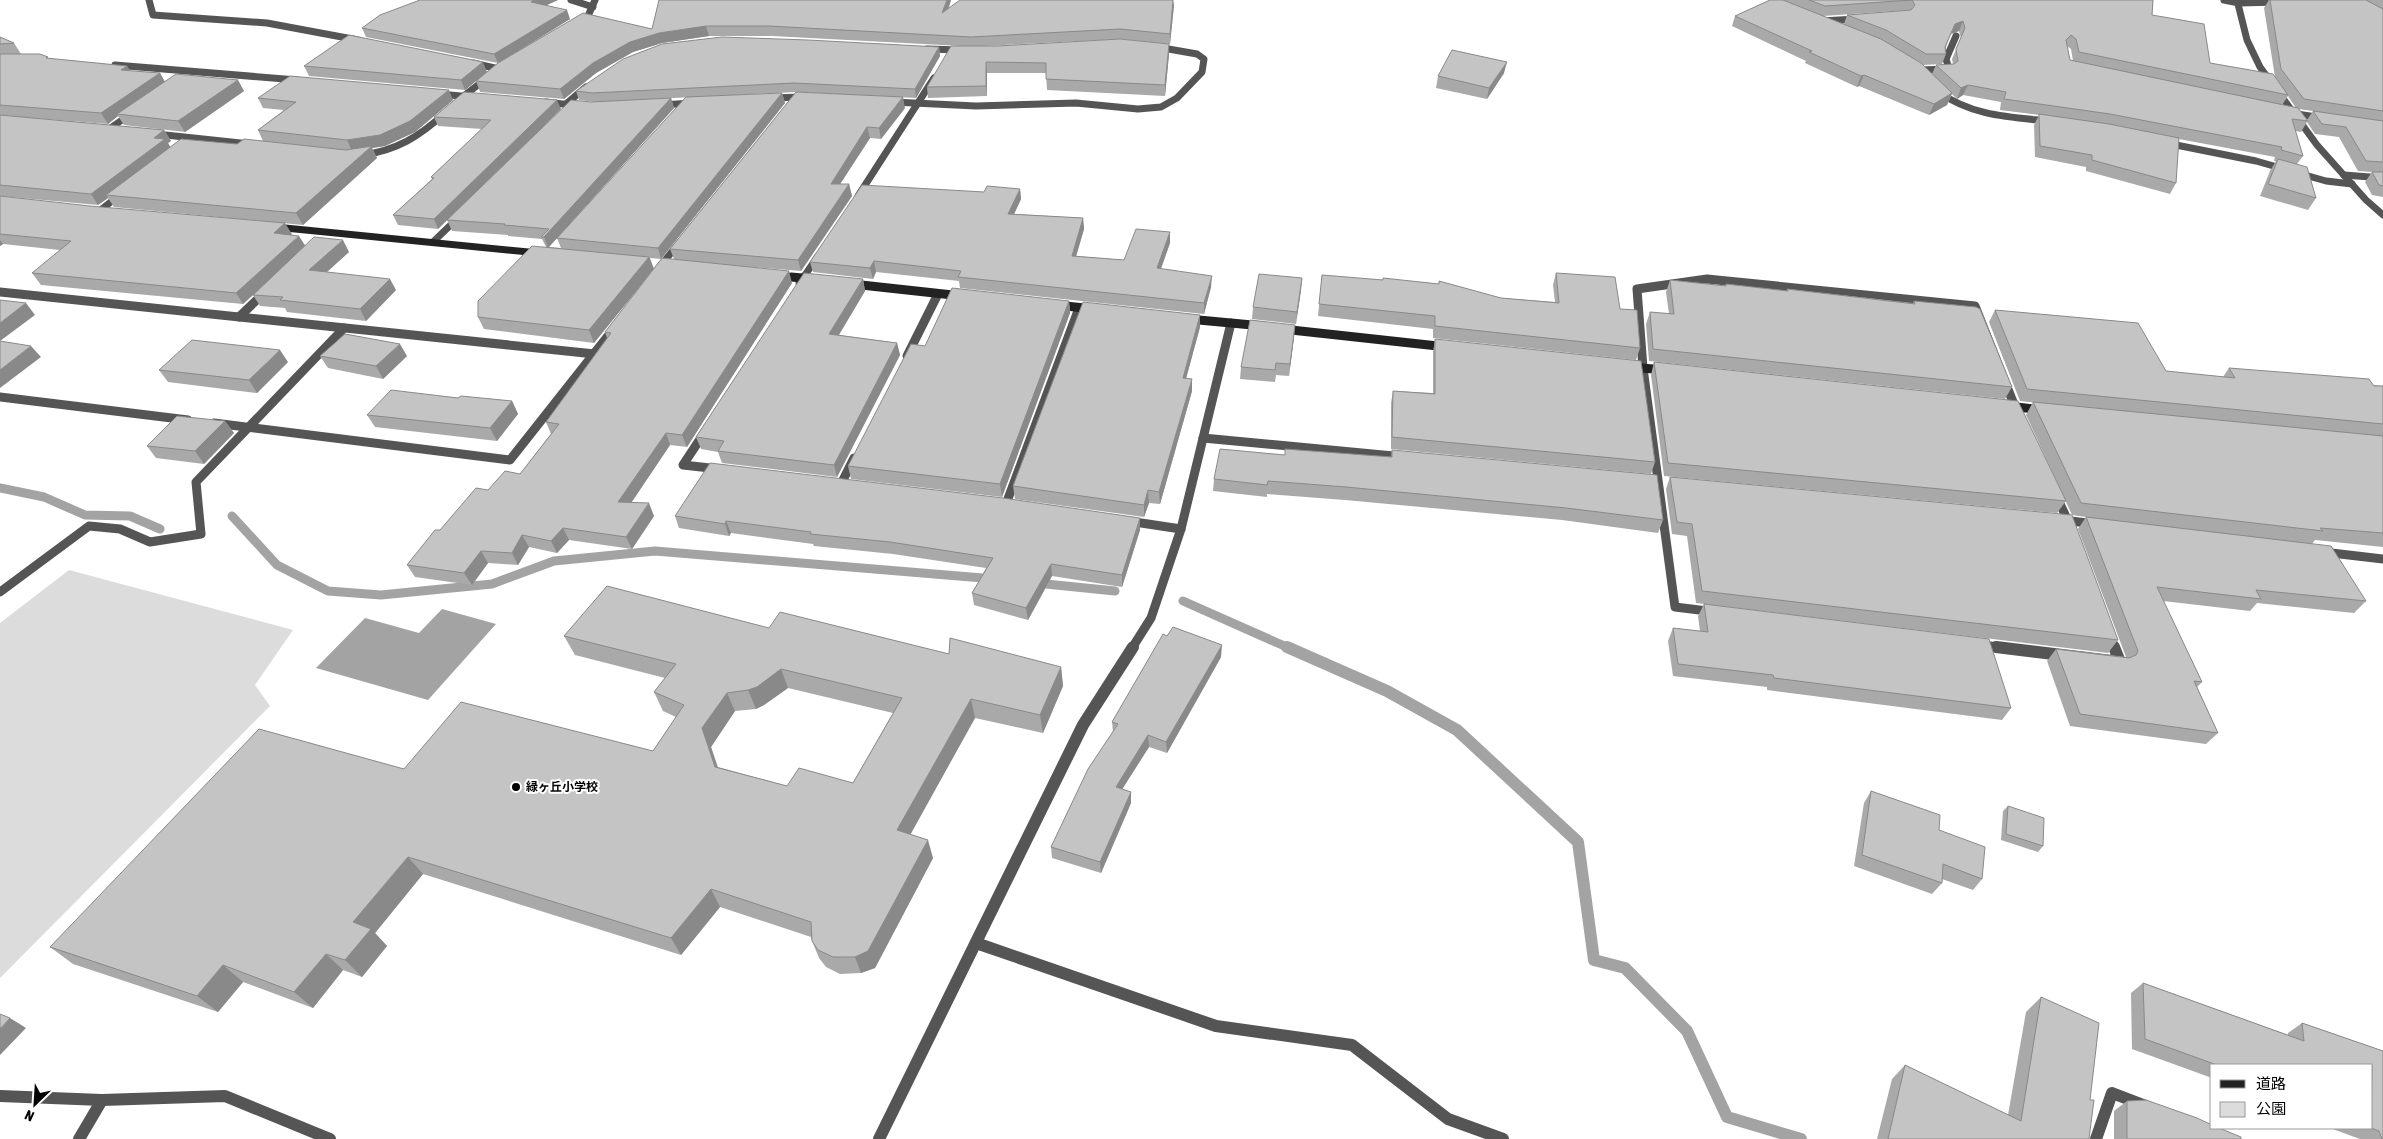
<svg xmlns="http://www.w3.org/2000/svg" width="2383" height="1139" font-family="'Asap Condensed','Noto Sans JP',sans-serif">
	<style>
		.green { fill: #dcdcdc }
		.water { fill: #a3a3a3 }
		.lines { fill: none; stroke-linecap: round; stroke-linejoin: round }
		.stream-far1 { stroke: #a3a3a3; stroke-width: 9 }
		.stream { stroke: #a3a3a3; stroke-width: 12 }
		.street-far2 { stroke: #555; stroke-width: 7 }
		.street-far1 { stroke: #555; stroke-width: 9 }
		.street { stroke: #555; stroke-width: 12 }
		.secondary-far1 { stroke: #222; stroke-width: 7 }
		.secondary { stroke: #222; stroke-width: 9 }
		.wall { fill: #a9a9a9; fill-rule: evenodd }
		.shaded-wall { fill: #898989 }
		.building { fill: #c4c4c4; stroke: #898989; fill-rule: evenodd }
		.poi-dot { fill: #000; stroke: #fff; stroke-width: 2 }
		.labels { text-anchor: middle; stroke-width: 4; stroke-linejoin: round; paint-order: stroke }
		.poi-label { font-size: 12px; font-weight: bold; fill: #000; stroke: #fff; text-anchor: start }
	</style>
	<rect width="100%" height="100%" fill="#fff"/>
	<polygon class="green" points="69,570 293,630 255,685 270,706 0,978 0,623"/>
	<polygon class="water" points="442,609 496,624 428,700 316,668 365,618 419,633"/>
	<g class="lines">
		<g class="stream-far1">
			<polyline points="0,488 44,497 85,515 130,516 160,529"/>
			<polyline points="232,516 277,565 328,591 381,595 492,584 554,561 655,551 995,579"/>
			<polyline points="1036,583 1115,591"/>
			<polyline points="1183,601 1289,648"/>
		</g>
		<polyline class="stream" points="1287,647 1387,691 1457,730 1578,842 1594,960 1625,968 1687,1031 1727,1117 1801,1139"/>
		<g class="street-far2">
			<polyline points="149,0 153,15 267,23 358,40"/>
			<polyline points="571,0 593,7"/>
			<polyline points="2224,0 2239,3 2281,2"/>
			<polyline points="2237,0 2247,40 2260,67 2317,145 2366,200 2383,215"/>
			<polyline points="578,21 588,16 595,0"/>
			<polyline points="1821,21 1857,19"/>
			<polyline points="927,49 960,50"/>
			<polyline points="473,63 499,69"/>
			<polyline points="115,65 297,80"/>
			<polyline points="1920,70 1949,69 1946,59 1956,36"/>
			<path d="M1939,92C1972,116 2009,117 2048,121"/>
			<polyline points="439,94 472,97"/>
			<polyline points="461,98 487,78"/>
			<polyline points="770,98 803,97"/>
			<polyline points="546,102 579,106"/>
			<polyline points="893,102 976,106 1076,103 1138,109 1161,107 1177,98 1202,72 1204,59 1197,54 1157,47"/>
			<polyline points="566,104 586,87"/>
			<polyline points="661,105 693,103"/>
			<polyline points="2290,113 2323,118"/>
			<polyline points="109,129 132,113"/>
			<polyline points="156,134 250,144"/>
			<polyline points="2166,143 2256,161 2326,181 2352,184"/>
			<path d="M362,155C396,151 420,136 445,113"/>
			<polyline points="2344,175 2383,178"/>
			<polyline points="858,196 934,78"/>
			<polyline points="98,212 121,194"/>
			<polyline points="434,241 460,216"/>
			<polyline points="658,269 679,243"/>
			<polyline points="803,278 818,256"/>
		</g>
		<g class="street-far1">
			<polyline points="800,283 804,277"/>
			<polyline points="0,292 595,354"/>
			<polyline points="239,317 265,292"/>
			<polyline points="907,356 938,294"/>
			<polyline points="0,397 188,420"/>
			<polyline points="214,423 510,460 615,327"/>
			<polyline points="706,430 683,465 719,469"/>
			<polyline points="1203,438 1404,457"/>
			<polyline points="841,484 854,458"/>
			<polyline points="1006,504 1079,308"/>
			<polyline points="2063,520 2095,524"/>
			<polyline points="1128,521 1181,529"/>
			<polyline points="2323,552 2383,559"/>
			<polyline points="0,592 89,526 120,529 150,542 201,534 196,482 344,328"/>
			<polyline points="1132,648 1151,618 1181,529 1231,323"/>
			<polyline points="2006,648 1675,607 1643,368 1637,289 1707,279 1975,306 2015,407 2068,521 2115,648"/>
		</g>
		<g class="street">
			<polyline points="1996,647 2120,662 2114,647"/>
			<polyline points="976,943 1216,1026 1352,1045 1448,1119 1503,1139"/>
			<polyline points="0,1096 102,1100 225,1096 330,1139"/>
			<polyline points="79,1139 102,1100"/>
			<polyline points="879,1139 1083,725 1133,647"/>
			<polyline points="2096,1139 2112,1093 2146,1106"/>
		</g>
		<g class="secondary-far1">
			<polyline points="275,227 539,253"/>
			<polyline points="777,276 806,278"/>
		</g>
		<g class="secondary">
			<polyline points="791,277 813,279"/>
			<polyline points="852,284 962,296"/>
			<polyline points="1056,305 1094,309"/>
			<polyline points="1188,319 1263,326"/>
			<polyline points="1282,329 1447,347"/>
			<polyline points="1630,367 1665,370"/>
			<polyline points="2008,406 2043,410"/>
		</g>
	</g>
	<g class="wall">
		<polygon points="420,0 558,0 546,5 570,19 501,62 652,29 659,0 951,0 949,8 1174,5 1170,44 1121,39 983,46 1169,44 1169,54 1165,96 1047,90 1046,73 987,73 987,96 928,98 927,87 961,46 772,36 709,36 662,43 633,52 596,73 564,99 480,92 476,81 498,63 366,37 362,28"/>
		<path d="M1770,0H2153L2152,15L2210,63L2275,77L2264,8L2269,0H2383V197L2372,195L2365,182L2372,172L2358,171L2339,137L2315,134L2307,122L2301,132L2295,131L2303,156L2297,164L2316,198L2308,210L2260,196L2270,171L2276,161H2274L2275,157L2179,139L2176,183L2170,194L2086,171V167L2035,157L2034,125L2039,115L2000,110L2001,102L1963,95L1957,99L1952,94L1947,105L1929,115L1859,86L1857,87L1805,63L1806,61L1732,26L1735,16ZM1908,10L1847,15L1844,24L1823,16ZM1959,31L1961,38L1952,59L1953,64L1936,65L1932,74L1923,65L1942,64L1946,54V47L1951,34ZM2067,46L2071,49L2073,61L2070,60ZM2288,96L2296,108L2282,105ZM2299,109L2313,111L2307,120Z"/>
		<polygon points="0,37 14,43 21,54 50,59 127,66 130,71 160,73 165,82 244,91 185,132 124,125 118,116 108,124 21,117 164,130 171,141 168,143 170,147 237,144 263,141 258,130 284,110 263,108 258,98 453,100 415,132 385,146 372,148 377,158 303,225 114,207 108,198 98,205 0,196 292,234 291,235 305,245 349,252 326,272 396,290 366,321 287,312 285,308 260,306 253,295 243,304 41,285 32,273 60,250 3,244 0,246"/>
		<polygon points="939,47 940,56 916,98 796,92 595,102 579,100 576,91"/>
		<polygon points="304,66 487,72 465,90 309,76"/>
		<polygon points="1504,73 1487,99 1436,88 1438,76"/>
		<polygon points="796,92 905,108 881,139 870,138 840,184 849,184 852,196 801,271 715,264 792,283 687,447 670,445 631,503 654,516 632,549 569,540 557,553 529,547 518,565 488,563 472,585 415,577 407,565 440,530 520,474 551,434 546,422 607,338 605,332 674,259 670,249"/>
		<polygon points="782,93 785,103 661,259 650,258 654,269 594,343 484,329 478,317 546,247 542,239 508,236 508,235 452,231 447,220 438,229 398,225 393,215 432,179 431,177 482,129 438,126 434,117 561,109 523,147 591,102 671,98 674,108 549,247 561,248 557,238"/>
		<polygon points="1020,189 1021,199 1014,214 1083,218 1084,229 1076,256 1124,260 1170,232 1170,243 1161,269 1211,287 1204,314 960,288 959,281 876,272 873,279 813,272 810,262 984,192"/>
		<polygon points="1556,273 1620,309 1640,348 1636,360 1433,338 1433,329 1318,316 1322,275 1501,298 1555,302 1553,285"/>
		<polygon points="1302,278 1296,324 1252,319 1253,307"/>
		<polygon points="863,279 865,291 839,335 897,343 900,355 837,477 722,463 718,452 701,449 696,437"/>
		<polygon points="1670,280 1725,286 1726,284 1787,291 1787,289 1913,303 1914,301 2012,387 2005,399 1649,361 1646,324 1650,312 1669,314 1666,292"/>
		<polygon points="1069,301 1070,313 1002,497 851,479 848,466 925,346"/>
		<polygon points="1995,310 2166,371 2223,377 2229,368 2383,386 2383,547 2315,540 2312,544 2366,601 2354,613 2257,603 2250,611 2163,601 2202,682 2197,687 2218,733 2206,744 2070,726 2047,661 2056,649 2126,657 2078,529 2086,517 2072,515 2026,415 2033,402 2047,404 2020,401 1989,322"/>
		<polygon points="1200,327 1186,378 1192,391 1160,504 1149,503 1144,517 1015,499 1013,486"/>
		<polygon points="1294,337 1289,376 1276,375 1275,382 1240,379 1241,367"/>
		<polygon points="1435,339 1655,462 1651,474 1391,449 1391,403 1393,391 1433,393 1433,352"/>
		<polygon points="320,356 407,356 383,379 328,368"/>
		<polygon points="288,362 257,393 168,382 159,370"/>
		<polygon points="1654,362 2066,501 2057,513 1664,476 1651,375"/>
		<polygon points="458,398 512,401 518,414 497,441 375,427 367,415"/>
		<polygon points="225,421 234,433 204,464 156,458 147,446"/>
		<polygon points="1392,450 1663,520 1658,533 1562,520 1345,500 1267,494 1267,497 1213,491 1214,479 1285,455 1391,457"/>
		<polygon points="1670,477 2118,640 2108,653 1696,603 1687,536 1672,534 1666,489"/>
		<polygon points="675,516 1140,518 1140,530 1122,587 1052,576 1028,620 974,605 972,593 986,568 893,554 814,546 813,544 731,533 729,536 679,528"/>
		<polygon points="1704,604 2011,708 2002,720 1767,690 1767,687 1673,676 1668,641 1673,628 1700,631 1698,616"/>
		<path d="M769,628L949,654L1061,667L1063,686L1043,733L975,718L910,834L933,858L875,968L861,973L840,974L826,967L819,958L812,941L811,937L720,907L681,955L423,874L375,933L387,946L362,977L343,970L313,1008L243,982L218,1012L73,964L50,947L404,769L653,751L676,717L663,711L654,692L665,678L575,655L564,636ZM788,688L893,713L853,783L787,786L718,767L711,747L735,711L756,709L764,705Z"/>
		<polygon points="1221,657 1167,753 1149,747 1122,789 1131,792 1131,803 1101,873 1052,858 1051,847 1113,732 1112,722"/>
		<polygon points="1871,791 1939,830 1982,879 1973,890 1942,879 1942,883 1932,894 1854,866 1864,803"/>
		<polygon points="2008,806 2043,846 2038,852 2001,840 2003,811"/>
		<polygon points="2143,983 2288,1035 2288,1033 2302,1023 2383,1051 2383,1139 2360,1139 2330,1128 2372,1128 2372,1065 2212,1065 2212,1078 2132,1049 2131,993"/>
		<polygon points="2041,997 2090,1100 2089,1139 1877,1139 1892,1079 1905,1065 2008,1115 2026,1012"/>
		<polygon points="2127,1101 2241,1139 2114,1139 2114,1111"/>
	</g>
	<g class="shaded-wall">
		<polygon points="534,0 558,0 534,11 531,2"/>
		<polygon points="947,0 951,0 943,23 942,13"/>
		<polygon points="1173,0 1174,5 1170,44 1170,34"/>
		<polygon points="567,10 570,19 498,63 494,54"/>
		<polygon points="1963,21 1959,31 1951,34 1955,24"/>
		<polygon points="706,26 709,36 662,43 633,52 596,73 564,99 560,89 593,63 630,42 659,33"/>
		<polygon points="1169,44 1169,54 1165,96 1165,85"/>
		<polygon points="939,47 940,56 916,98 915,89"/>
		<polygon points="483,62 487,72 465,90 461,80"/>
		<polygon points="986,62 987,73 987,96 986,86"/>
		<polygon points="1507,62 1504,73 1487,99 1489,88"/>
		<polygon points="127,66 134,76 121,70"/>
		<polygon points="160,73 166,84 117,114 118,116 108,124 101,113"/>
		<polygon points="1864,75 1859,86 1857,87 1861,76"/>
		<polygon points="238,80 244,91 185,132 178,121"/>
		<polygon points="1968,85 1963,95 1957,99 1961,88"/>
		<polygon points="449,90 453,100 415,132 385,146 372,148 377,158 303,225 296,213 352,151 347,140"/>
		<polygon points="782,93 785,103 661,259 658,248"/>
		<polygon points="1952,93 1947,105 1929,115 1934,104"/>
		<polygon points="903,97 905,108 881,139 879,128"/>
		<polygon points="671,98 674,108 548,248 544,237"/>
		<polygon points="557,100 561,109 438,229 434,219"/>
		<polygon points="867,127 870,138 833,195 831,184"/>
		<polygon points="164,130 171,141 168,143 172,150 106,195 108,198 98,205 91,194 154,138"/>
		<polygon points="849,184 852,196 801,271 798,260"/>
		<polygon points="1020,189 1021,199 1009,225 1008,214"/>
		<polygon points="1083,218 1084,229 1073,267 1072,256"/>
		<polygon points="285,223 292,234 280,244 274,233"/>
		<polygon points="1170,232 1170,243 1157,279 1157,268"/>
		<polygon points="299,236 306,247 243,304 236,293"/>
		<polygon points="0,240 3,244 0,246"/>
		<polygon points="343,240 349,252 316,282 309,270"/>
		<polygon points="649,257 654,269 594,343 589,330"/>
		<polygon points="874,261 876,272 873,279 870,268"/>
		<polygon points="789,271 792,283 687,447 682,435"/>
		<polygon points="1212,276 1211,287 1204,314 1204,303"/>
		<polygon points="1302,278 1301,291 1296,324 1297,312"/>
		<polygon points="390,279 396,290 366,321 360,309"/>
		<polygon points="863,279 865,291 832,346 829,334"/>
		<polygon points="1069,301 1070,313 1002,497 1000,484"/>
		<polygon points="26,303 35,315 0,341 0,323"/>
		<polygon points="1200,315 1200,327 1183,390 1183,378"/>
		<polygon points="1295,325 1294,337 1289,376 1290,364"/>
		<polygon points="897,343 900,355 837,477 834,465"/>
		<polygon points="400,344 407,356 383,379 376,366"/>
		<polygon points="31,346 41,357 0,388 0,370"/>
		<polygon points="280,350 288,362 257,393 249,380"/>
		<polygon points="1192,379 1192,391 1160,504 1159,492"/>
		<polygon points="512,401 518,414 497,441 490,428"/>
		<polygon points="225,421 234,433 204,464 195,451"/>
		<polygon points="666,433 670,445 623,515 618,502"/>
		<polygon points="1148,490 1149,503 1144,517 1144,505"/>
		<polygon points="649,503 654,516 632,549 626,537"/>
		<polygon points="1140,518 1140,530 1122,587 1122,575"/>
		<polygon points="726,521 731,533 729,536 725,524"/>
		<polygon points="563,528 569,540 557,553 551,541"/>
		<polygon points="522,535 529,547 518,565 512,553"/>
		<polygon points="481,551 488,563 472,585 464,573"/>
		<polygon points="1051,564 1052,576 1028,620 1026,608"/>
		<polygon points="1222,645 1221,657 1167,753 1166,742"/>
		<polygon points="1061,667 1063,686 1043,733 1040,715"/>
		<polygon points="781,669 788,688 764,705 756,709 748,690"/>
		<polygon points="727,693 735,711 711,747 723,785 715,767 702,728"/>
		<polygon points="971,699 975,718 903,848 897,830"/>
		<polygon points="1148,735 1149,747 1116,799 1116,787"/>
		<polygon points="1131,792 1131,803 1101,873 1100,862"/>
		<polygon points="928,840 933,858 875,968 861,973 855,957"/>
		<polygon points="408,857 423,874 375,933 387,946 362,977 345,960 353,922"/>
		<polygon points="711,889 720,907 681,955 671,938"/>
		<polygon points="326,954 343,970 313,1008 294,992"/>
		<polygon points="223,965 243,982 218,1012 197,996"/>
		<polygon points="10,1018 26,1028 0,1055 0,1029"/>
	</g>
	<g class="building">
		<polygon points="420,0 534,0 531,2 567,10 494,54 362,28 380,15"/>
		<polygon points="659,0 947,0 942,13 960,0 1173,0 1170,34 1120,29 971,37 769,26 706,26 659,33 630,42 593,63 560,89 476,81 498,63 583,13 652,29"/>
		<polygon points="1770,0 1783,0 1881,39 1921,63 1952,93 1934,104 1864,75 1861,76 1809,52 1812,51 1735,16"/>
		<polygon points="1809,0 2153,0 2152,15 2204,24 2210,63 2273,74 2288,95 2079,52 2076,39 2071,35 2066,40 2070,60 2298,108 2308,121 2292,119 2303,156 2281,150 2282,147 2110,114 2004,99 2006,92 1968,85 1961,88 1936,65 1954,64 1958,61 1956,49 1965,28 1963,21 1955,24 1945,47 1946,54 1926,54 1886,30 1847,15 1911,10 1915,5 1912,0 1825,6"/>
		<polygon points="2270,0 2366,0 2383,9 2383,111 2304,99 2281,69"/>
		<polygon points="349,35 483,62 461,80 304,66"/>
		<polygon points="0,37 14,43 0,44"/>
		<polygon points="722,37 808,40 939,47 915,89 794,83 592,93 576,91 623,59 662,44"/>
		<polygon points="1120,39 1169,44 1165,85 1046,79 1046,63 986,62 986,86 927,87 951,46 998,46"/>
		<polygon points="1452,50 1507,62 1489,88 1438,76"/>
		<polygon points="0,54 40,54 48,57 46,58 127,66 121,70 160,73 101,113 0,105"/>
		<polygon points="176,74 238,80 178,121 117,114"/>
		<polygon points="290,76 449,90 410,121 380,135 347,140 258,130 296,102 258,98"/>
		<polygon points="464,92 557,100 434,219 393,215 434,178 431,177 491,120 434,117"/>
		<polygon points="796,92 903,97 879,128 867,127 831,184 849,184 798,260 670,249"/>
		<polygon points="782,93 658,248 557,238 686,97"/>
		<polygon points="671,98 544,237 541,237 549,229 504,225 505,224 447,220 571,100 591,102"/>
		<polygon points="2313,111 2383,121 2383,162 2366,161 2346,127 2322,124"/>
		<polygon points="2039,114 2109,124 2179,138 2176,183 2092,160 2092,155 2040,146"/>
		<polygon points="0,115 164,130 154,138 165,139 91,194 0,185"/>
		<polygon points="181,139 237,144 244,139 346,150 372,146 296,213 106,195"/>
		<polygon points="2278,159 2307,167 2316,198 2268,184"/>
		<polygon points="2372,172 2383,172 2383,186 2379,185"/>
		<polygon points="862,185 984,192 987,186 1020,189 1008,214 1083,218 1072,256 1124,260 1136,229 1170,232 1157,268 1212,276 1204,303 958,277 961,271 874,261 870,268 810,262"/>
		<polygon points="0,196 90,206 285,223 274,233 299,236 236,293 32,273 71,241 0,234"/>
		<polygon points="314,237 343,240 309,270 390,279 360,309 280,300 283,297 253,295"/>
		<polygon points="532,246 649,257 589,330 478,317 478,301"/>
		<polygon points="662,258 789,271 682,435 666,433 618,502 649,503 626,537 563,528 551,541 522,535 512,553 481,551 464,573 407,565 435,530 440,530 476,488 488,490 505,471 520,474 559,424 546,422 611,333 605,332"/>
		<polygon points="804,273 863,279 829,334 897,343 834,465 718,451 724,441 696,437"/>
		<polygon points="1556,273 1615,277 1620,309 1637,310 1640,348 1435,326 1435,316 1319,304 1322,275 1383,280 1383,278 1439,284 1439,281 1501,298 1559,303"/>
		<polygon points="1259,274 1302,278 1297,312 1253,307"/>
		<polygon points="1670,280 1726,286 1726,284 1788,291 1787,289 1915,304 1914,301 1976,307 1980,309 2012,387 1653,349 1650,312 1674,314"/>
		<polygon points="952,288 1069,301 1000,484 848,466 911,344 925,346"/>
		<polygon points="0,300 26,303 0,323"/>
		<polygon points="1083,302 1200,315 1183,378 1192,379 1159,492 1148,490 1144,505 1013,486"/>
		<polygon points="1995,310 2138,323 2166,371 2235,378 2229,368 2369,379 2374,386 2383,386 2383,424 2027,389"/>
		<polygon points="1250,320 1295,325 1290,364 1276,363 1275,370 1241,367"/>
		<polygon points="345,334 400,344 376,366 320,356"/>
		<polygon points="1435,339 1641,361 1655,462 1392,437 1393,391 1435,394"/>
		<polygon points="192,340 280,350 249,380 159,370"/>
		<polygon points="0,341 31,346 0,370"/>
		<polygon points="1654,362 2018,401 2066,501 1668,463"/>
		<polygon points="391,390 458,398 461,396 512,401 490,428 367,415"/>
		<polygon points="2033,402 2383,436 2383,533 2320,528 2323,531 2081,503"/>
		<polygon points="177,416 225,421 195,451 147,446"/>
		<polygon points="1220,449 1285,455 1285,449 1392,457 1392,450 1657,475 1663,520 1566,508 1346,487 1268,481 1267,485 1214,479"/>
		<polygon points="710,463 1003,498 1140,518 1122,575 1051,564 1026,608 972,593 993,558 890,542 810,534 811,532 726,521 725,524 675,516"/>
		<polygon points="1670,477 2072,515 2118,640 1702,591 1692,524 1677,522"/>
		<polygon points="2086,517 2331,546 2366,601 2256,590 2261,599 2157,587 2202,682 2194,681 2218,733 2080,714 2056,649 2129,658 2136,655 2138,651"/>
		<path d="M607,586L769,628L780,612L949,654L950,638L1061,667L1040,715L971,699L897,830L928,840L868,951L855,957H833L818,950L812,941L811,922L711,889L671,938L408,857L353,922L371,929L345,960L326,954L294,992L223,965L197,996L50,947L259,729L404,769L461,702L653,751L684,705L654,692L676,664L564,636ZM781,669L902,698L853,783L799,768L787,786L715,767L702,728L727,693L748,690L757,687Z"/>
		<polygon points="1704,604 1989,639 2011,708 1774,678 1773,675 1678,664 1673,628 1708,632"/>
		<polygon points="1173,627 1222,645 1166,742 1148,735 1116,787 1131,792 1100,862 1051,847 1088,769 1118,724 1112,722 1163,634 1167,636"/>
		<polygon points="1871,791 1940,815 1939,830 1985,847 1982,879 1943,864 1942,883 1862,855"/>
		<polygon points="2008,806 2044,818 2043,846 2006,834"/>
		<polygon points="2143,983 2304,1041 2302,1023 2383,1051 2383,1139 2382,1139 2379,1131 2371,1128 2372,1065 2217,1065 2145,1039"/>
		<polygon points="2041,997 2099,1023 2090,1100 2094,1100 2089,1139 1888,1139 1905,1065 2021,1121"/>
		<polygon points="0,1014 10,1018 0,1029"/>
		<polygon points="2146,1100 2197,1118 2212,1125 2212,1128 2219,1128 2241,1137 2241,1139 2127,1139 2127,1101"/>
	</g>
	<circle class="poi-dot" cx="516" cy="787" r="5"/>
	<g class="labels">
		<g class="poi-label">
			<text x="526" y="791">緑ヶ丘小学校</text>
		</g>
	</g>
	<rect x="2210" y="1064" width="162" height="65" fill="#ffffff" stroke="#999999"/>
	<rect x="2220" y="1080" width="25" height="8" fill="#222222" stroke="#999999"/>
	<text x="2256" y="1089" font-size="15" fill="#000000">道路</text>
	<rect x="2220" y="1102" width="25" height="15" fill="#dcdcdc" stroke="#999999"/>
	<text x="2256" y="1114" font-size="15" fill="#000000">公園</text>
	<g transform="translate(35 1104) rotate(205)" stroke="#ffffff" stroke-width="4" paint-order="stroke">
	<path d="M0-4L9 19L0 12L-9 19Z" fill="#000000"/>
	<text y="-8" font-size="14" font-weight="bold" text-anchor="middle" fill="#000000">N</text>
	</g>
</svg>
